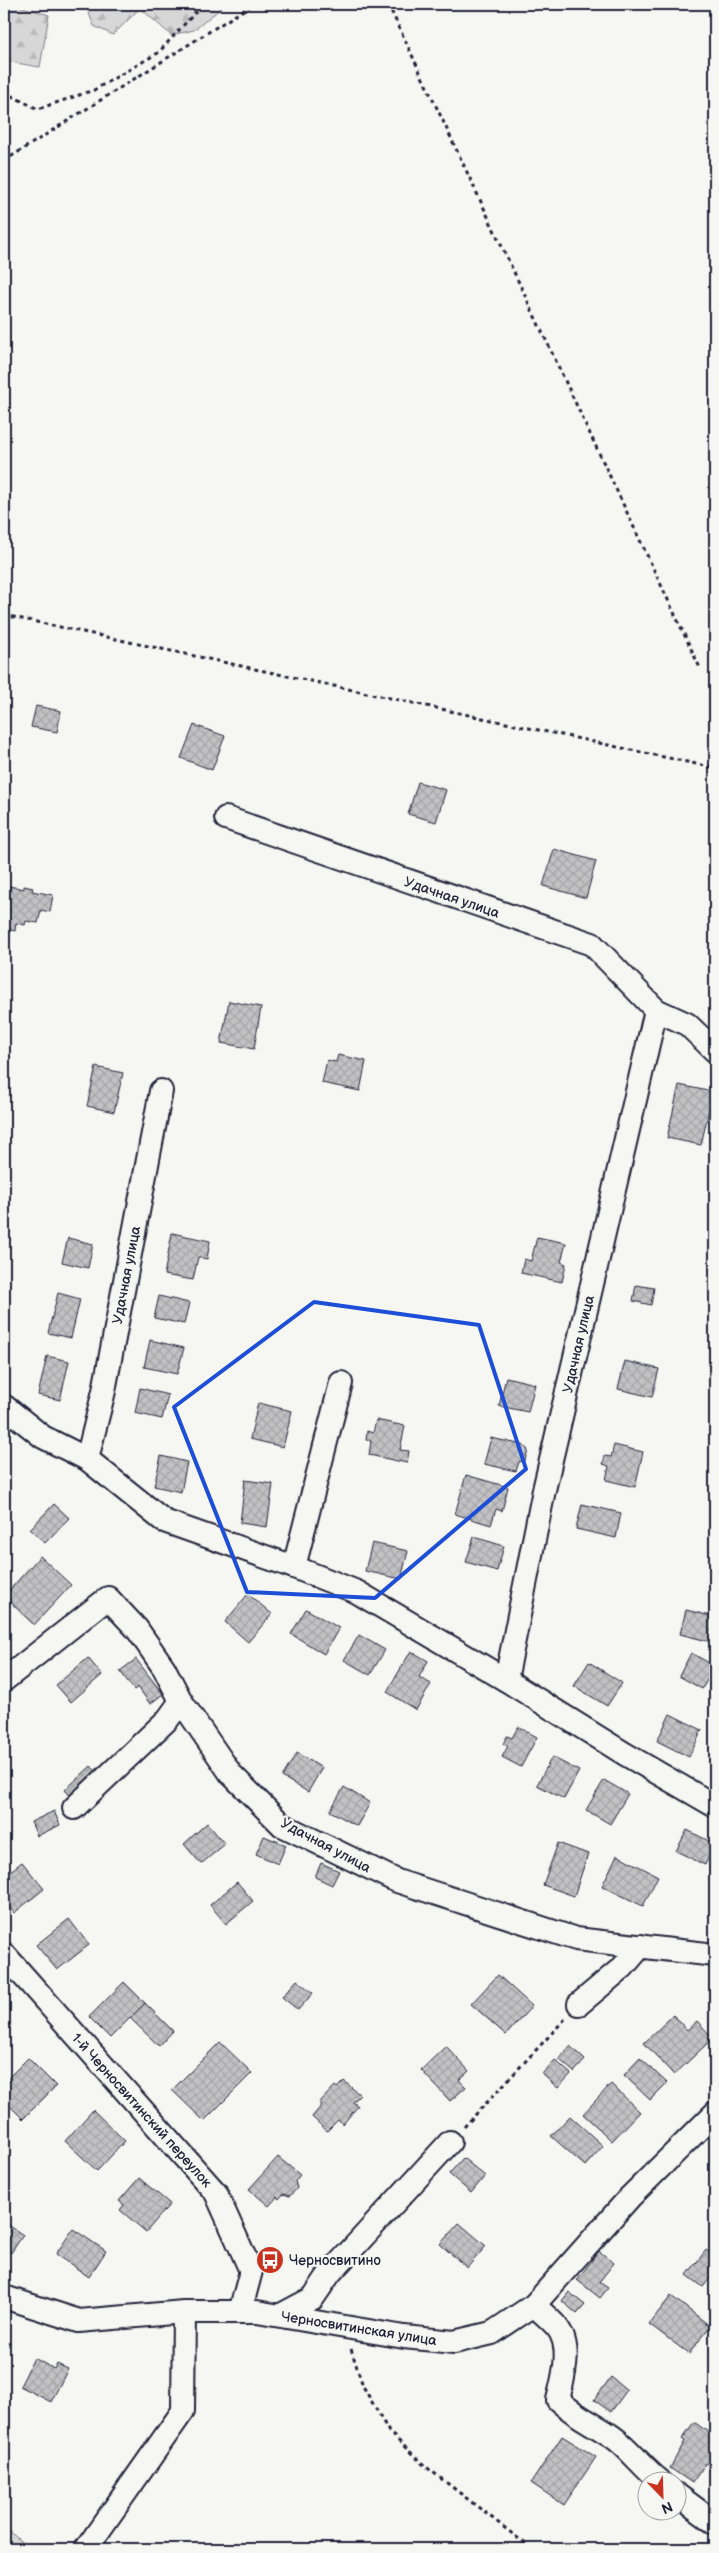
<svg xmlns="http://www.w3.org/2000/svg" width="719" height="2553" font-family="'Balsamiq Sans',sans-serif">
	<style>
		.forest { fill: url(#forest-firs); stroke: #7c7c89 }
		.building { fill: url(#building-cross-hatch); stroke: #22223b }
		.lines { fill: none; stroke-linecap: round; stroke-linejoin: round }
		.minor-casing { stroke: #22223b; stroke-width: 26 }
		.path { stroke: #22223b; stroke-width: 3; stroke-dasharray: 4 4; stroke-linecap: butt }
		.minor { stroke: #f6f6f2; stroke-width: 22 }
		.marked { fill: none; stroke: #1d4ed8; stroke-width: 4; stroke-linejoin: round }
		.labels { text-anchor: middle; stroke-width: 4.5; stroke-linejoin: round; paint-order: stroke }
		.street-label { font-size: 14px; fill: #22223b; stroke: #f6f6f2 }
		.poi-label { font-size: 14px; fill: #22223b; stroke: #f6f6f2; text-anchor: start }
	</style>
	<defs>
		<pattern id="forest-firs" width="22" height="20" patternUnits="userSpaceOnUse" patternTransform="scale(1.25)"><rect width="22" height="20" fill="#d7d7d7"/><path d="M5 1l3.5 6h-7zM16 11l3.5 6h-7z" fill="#b8b8b9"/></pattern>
		<pattern id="building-cross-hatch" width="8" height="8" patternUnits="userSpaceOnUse" patternTransform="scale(1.25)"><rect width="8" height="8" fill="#c2c2c4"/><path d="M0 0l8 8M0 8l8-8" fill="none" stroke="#a6a6a9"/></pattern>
	</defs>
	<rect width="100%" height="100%" fill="#f6f6f2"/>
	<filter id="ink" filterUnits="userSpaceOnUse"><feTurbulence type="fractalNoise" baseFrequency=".02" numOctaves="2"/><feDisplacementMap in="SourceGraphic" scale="10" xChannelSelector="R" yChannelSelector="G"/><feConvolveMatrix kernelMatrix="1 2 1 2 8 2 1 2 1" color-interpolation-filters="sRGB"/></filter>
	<g filter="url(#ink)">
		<g class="forest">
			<polygon points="4,4 13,4 49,15 40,67 4,61"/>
			<polygon points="85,4 226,4 194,30 171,35 140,8 113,35 94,26"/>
			<polygon points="4,2526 29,2549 4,2549"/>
		</g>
		<g class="building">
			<polygon points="4,638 10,639 5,677 4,676"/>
			<polygon points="36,706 61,711 57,732 31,727"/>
			<polygon points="194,725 225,736 212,770 181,758"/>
			<polygon points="418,782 446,790 436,822 408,814"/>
			<polygon points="554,849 596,861 586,898 543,886"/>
			<polygon points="9,886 24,889 24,886 33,888 32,891 53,895 50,912 41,910 38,923 26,921 25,925 16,923 15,931 4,928 4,911"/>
			<polygon points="229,1001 261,1007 254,1049 221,1043"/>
			<polygon points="338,1055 366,1061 360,1091 322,1083 327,1060 336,1062"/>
			<polygon points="96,1067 123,1073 114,1112 87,1106"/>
			<polygon points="679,1085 713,1092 701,1145 667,1138"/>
			<polygon points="172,1233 210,1241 207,1259 198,1257 193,1280 164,1275"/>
			<polygon points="537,1237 566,1243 561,1262 566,1264 562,1282 521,1273 524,1259 531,1261"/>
			<polygon points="68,1238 93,1244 88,1268 62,1262"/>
			<polygon points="636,1285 654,1288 651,1305 633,1301"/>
			<polygon points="58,1293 80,1299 71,1338 48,1333"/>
			<polygon points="159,1296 189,1303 184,1324 154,1318"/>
			<polygon points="150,1340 184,1348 177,1374 144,1367"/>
			<polygon points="47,1356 69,1361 60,1400 38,1395"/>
			<polygon points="625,1361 659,1369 652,1397 618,1389"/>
			<polygon points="506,1377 535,1384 528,1412 499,1406"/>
			<polygon points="140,1388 168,1395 162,1419 135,1413"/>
			<polygon points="258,1403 292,1411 283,1447 250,1439"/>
			<polygon points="376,1420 405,1426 400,1450 409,1451 407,1463 369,1455 371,1441 366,1440 367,1431 373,1433"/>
			<polygon points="491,1438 523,1445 528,1450 525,1460 519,1462 516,1471 484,1464"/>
			<polygon points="614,1445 643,1452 635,1487 606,1480 609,1466 603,1464 605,1456 611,1457"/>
			<polygon points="161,1456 187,1462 181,1492 154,1486"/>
			<polygon points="466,1475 508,1487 502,1511 496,1509 491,1525 455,1514"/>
			<polygon points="245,1480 273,1484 267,1527 240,1523"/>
			<polygon points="54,1504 69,1518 45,1543 30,1529"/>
			<polygon points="582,1504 621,1513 616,1538 576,1529"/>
			<polygon points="474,1537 504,1546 497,1571 466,1562"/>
			<polygon points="372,1543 408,1551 401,1579 365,1571"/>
			<polygon points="40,1556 71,1585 34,1625 4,1596"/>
			<polygon points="248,1594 272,1614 248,1642 225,1622"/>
			<polygon points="306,1609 339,1628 324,1654 291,1634"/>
			<polygon points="686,1610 715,1617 715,1643 680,1634"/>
			<polygon points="359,1635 385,1650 370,1675 344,1660"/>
			<polygon points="411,1651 428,1661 419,1677 431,1684 416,1710 387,1692"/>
			<polygon points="691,1653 715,1666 702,1689 679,1676"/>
			<polygon points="88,1658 102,1675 71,1702 56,1685"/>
			<polygon points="136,1659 163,1694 150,1704 138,1687 134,1690 120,1671"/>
			<polygon points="589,1662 622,1683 607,1706 574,1686"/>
			<polygon points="670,1714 702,1730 689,1757 657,1741"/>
			<polygon points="518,1727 537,1737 521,1767 502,1757 508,1746 503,1744 507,1736 512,1738"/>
			<polygon points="297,1753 322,1768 308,1792 282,1777"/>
			<polygon points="552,1757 579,1771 564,1799 537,1785"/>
			<polygon points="91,1766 100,1776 74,1800 65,1790"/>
			<polygon points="604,1780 628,1794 610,1824 586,1810"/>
			<polygon points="344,1787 370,1803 357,1826 330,1811"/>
			<polygon points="54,1811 60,1825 37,1836 31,1822"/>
			<polygon points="207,1823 225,1844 201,1864 184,1844"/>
			<polygon points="687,1830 715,1844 705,1865 676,1851"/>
			<polygon points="264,1836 286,1845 278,1864 256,1854"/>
			<polygon points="558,1843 588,1854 574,1896 543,1885"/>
			<polygon points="617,1855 658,1876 643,1906 602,1886"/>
			<polygon points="22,1862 44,1889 14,1913 4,1900 4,1876"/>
			<polygon points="321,1863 339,1871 332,1885 315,1877"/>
			<polygon points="237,1882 253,1901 226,1924 210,1905"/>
			<polygon points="69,1919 89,1945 57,1970 36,1945"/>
			<polygon points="498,1975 532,2006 506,2035 471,2004"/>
			<polygon points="297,1980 313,1993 298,2010 282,1997"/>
			<polygon points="124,1982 145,2003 110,2038 89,2017"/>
			<polygon points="145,2003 173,2031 159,2046 130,2018"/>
			<polygon points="673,2015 687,2030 697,2021 713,2038 674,2075 644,2043"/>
			<polygon points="220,2042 252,2073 204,2121 172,2090"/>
			<polygon points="446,2046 469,2071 459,2080 466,2087 450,2101 421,2070"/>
			<polygon points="570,2046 585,2060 574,2072 559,2059"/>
			<polygon points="28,2058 56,2086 23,2119 4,2100 4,2082"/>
			<polygon points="640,2058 667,2083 650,2100 624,2075"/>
			<polygon points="555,2060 571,2074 558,2088 542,2074"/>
			<polygon points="344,2081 360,2095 353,2102 358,2106 343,2124 338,2120 327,2131 312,2117 322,2105 319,2103 335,2086 337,2088"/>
			<polygon points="611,2084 640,2112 612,2141 583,2114"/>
			<polygon points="93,2110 125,2141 97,2171 65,2141"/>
			<polygon points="570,2116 603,2146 585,2166 551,2136"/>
			<polygon points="278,2157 300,2175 295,2181 297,2188 290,2196 283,2194 279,2199 277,2197 269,2206 249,2189"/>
			<polygon points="463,2158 485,2176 471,2193 449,2174"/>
			<polygon points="139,2178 170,2204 146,2232 120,2210 124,2205 119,2201"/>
			<polygon points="4,2222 23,2235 11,2253 4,2248"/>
			<polygon points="459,2223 486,2246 467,2268 440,2244"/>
			<polygon points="73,2229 106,2251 89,2277 56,2254"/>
			<polygon points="706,2250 715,2257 715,2272 703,2287 687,2275"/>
			<polygon points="599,2251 614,2263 599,2282 608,2288 600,2298 577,2280"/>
			<polygon points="569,2292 585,2305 577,2314 562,2301"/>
			<polygon points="671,2296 710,2326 689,2354 649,2324"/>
			<polygon points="34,2358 54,2369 57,2364 68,2369 51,2402 20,2386"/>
			<polygon points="611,2377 627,2390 611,2412 594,2400"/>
			<polygon points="694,2422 715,2437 715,2462 712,2467 706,2463 692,2483 670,2468 685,2441 682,2439"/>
			<polygon points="562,2436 596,2457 564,2505 531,2483"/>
		</g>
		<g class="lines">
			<g class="minor-casing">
				<g id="minor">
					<polyline points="226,818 592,944 656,1010 687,1024 715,1051"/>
					<polyline points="4,1406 43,1437 87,1459 164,1521 294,1567 357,1592 506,1680 625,1754 715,1806"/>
					<polyline points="87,1459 104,1391 161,1091"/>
					<polyline points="294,1567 341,1383"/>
					<polyline points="4,1680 108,1598 137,1629 164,1668 181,1701 231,1774 282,1825 397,1881 576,1939 715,1955"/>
					<polyline points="506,1680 544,1490 656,1010"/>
					<polyline points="74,1808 168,1719 181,1701"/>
					<polyline points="4,1954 216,2193 251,2271 240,2312"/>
					<polyline points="579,2004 623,1967 641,1946"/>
					<polyline points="4,2297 79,2321 184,2312 257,2312 404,2337 454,2342 492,2333 534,2305 630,2197 715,2113"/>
					<path d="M534,2305C541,2312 550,2319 557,2327C573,2347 563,2378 558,2400C575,2416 594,2424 613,2437C630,2449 643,2468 659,2480"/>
					<polyline points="281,2315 313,2298 330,2273 450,2142"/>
					<polyline points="676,2494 715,2523"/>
					<polyline points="86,2549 183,2411 184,2312"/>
				</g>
			</g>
			<g class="path">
				<polyline points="388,4 701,670"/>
				<polyline points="4,92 38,109 94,90 158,53 203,4"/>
				<polyline points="4,161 253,4"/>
				<polyline points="4,615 715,768"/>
				<polyline points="464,2127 565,2019"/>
				<polyline points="351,2349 363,2386 389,2432 425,2466 532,2549"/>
			</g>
			<use href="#minor" class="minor"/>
		</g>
	</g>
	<path class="marked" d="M314,1302L479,1325L526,1469L375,1598L247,1592L174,1407Z"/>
	<defs>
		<g id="bus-disc" transform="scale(1.4375)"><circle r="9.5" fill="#c8321e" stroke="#f6f6f2"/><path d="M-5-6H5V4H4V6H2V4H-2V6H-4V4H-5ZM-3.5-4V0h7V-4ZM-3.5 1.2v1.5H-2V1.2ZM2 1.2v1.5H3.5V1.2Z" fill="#fff"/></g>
	</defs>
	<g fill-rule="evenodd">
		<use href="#bus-disc" x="270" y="2260"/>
	</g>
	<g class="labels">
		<g class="street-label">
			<text transform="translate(452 897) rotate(19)" y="5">Удачная улица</text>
			<text transform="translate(126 1275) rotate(-79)" y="5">Удачная улица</text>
			<text transform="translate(578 1344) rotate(-77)" y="5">Удачная улица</text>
			<text transform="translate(326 1845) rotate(28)" y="5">Удачная улица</text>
			<text transform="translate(142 2110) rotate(48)" y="5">1-й Черносвитинский переулок</text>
			<text transform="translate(359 2328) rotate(9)" y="5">Черносвитинская улица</text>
		</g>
		<g class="poi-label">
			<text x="289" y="2265">Черносвитино</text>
		</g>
	</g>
	<rect width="719" height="2553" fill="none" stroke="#f6f6f2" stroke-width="20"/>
	<rect x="10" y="10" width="699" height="2533" fill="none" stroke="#22223b" stroke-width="2" filter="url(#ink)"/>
	<g transform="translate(662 2496) rotate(157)"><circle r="24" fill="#f6f6f2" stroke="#a1a1a9"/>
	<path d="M0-4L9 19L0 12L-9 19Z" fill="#c8321e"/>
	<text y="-8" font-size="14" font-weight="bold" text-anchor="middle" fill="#22223b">N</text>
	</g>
</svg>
